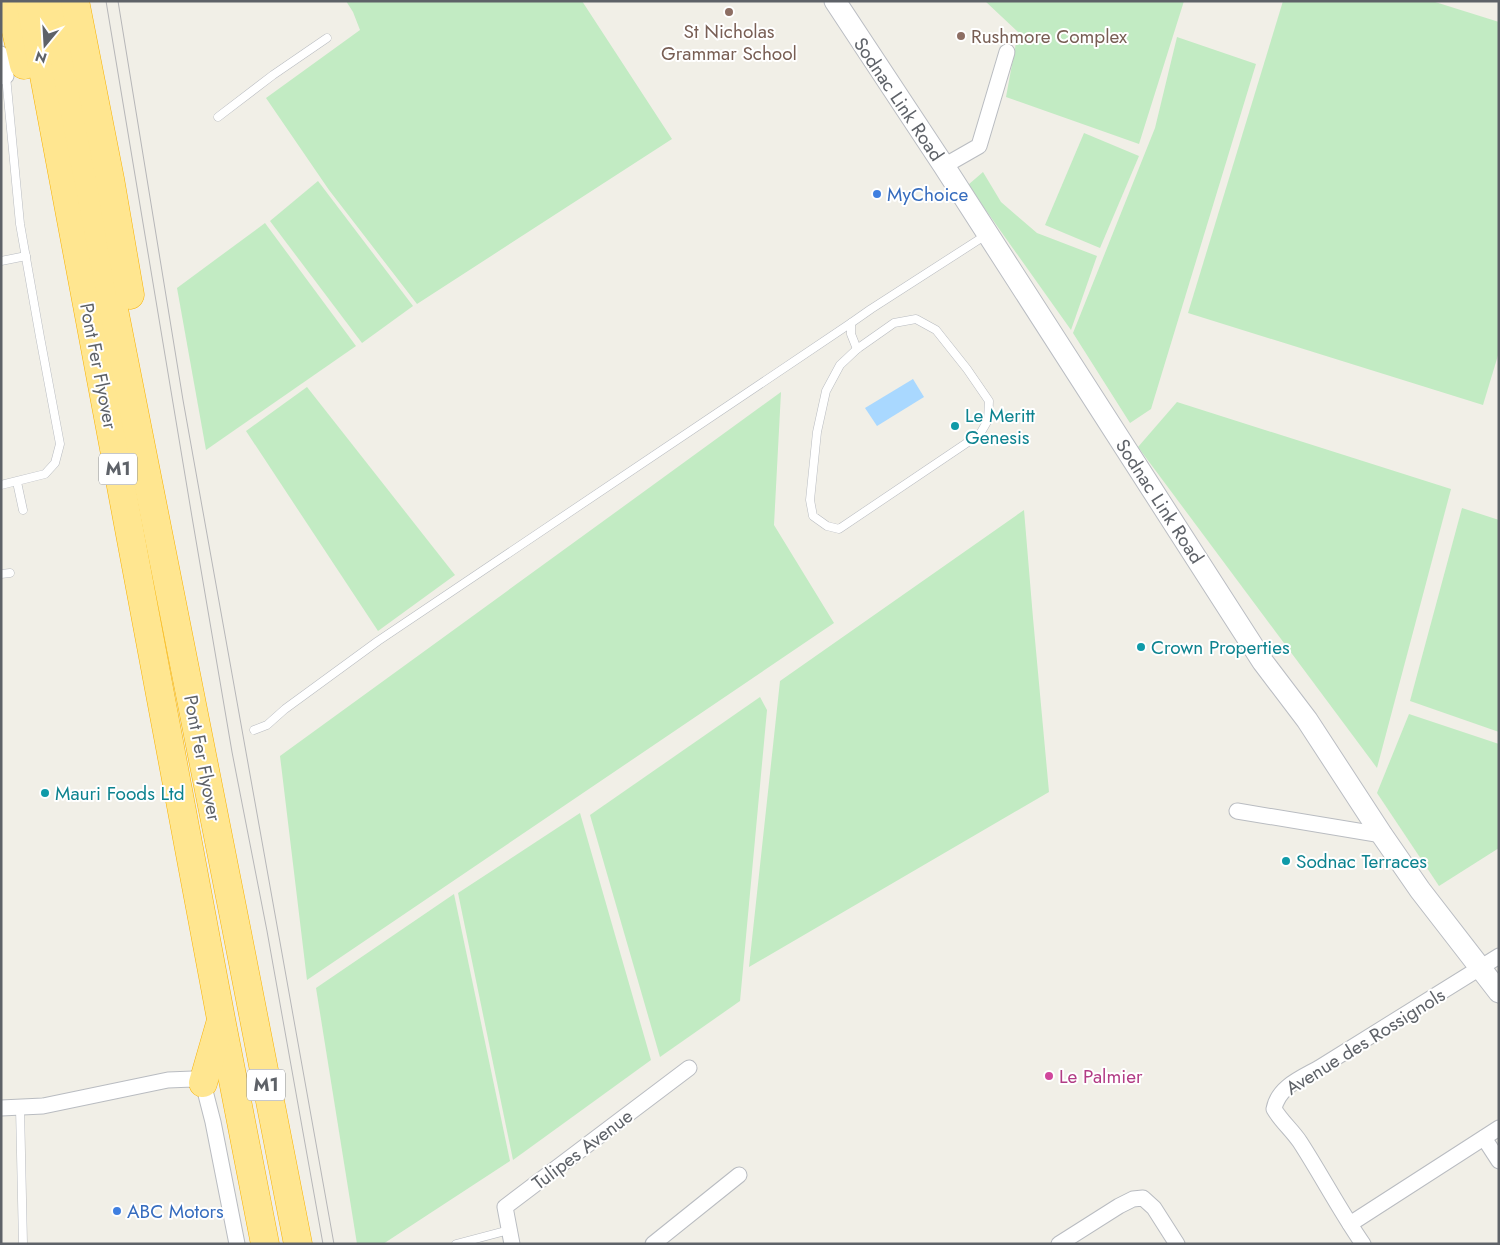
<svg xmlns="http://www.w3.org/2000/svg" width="1500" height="1245" font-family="Jost,sans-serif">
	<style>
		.green { fill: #c2ebc3 }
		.water { fill: #a9d8ff }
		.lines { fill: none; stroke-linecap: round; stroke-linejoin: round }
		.lane-casing { stroke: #b9bcc1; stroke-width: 9 }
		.street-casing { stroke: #b9bcc1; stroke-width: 17 }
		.secondary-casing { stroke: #babdc3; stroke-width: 23 }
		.highway-casing { stroke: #f8b100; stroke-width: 29 }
		.lane { stroke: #fff; stroke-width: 8 }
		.street { stroke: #fff; stroke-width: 15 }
		.secondary { stroke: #fff; stroke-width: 21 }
		.highway { stroke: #ffe690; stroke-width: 28 }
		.tram { stroke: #b6b6b8; stroke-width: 1 }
		.education-dot { fill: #8d6e63; stroke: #fff; stroke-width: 2 }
		.shop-dot { fill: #3f7fe0; stroke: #fff; stroke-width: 2 }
		.culture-dot { fill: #0f9aa8; stroke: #fff; stroke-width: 2 }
		.hotel-dot { fill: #d1479c; stroke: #fff; stroke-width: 2 }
		.labels { text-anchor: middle; stroke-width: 4; stroke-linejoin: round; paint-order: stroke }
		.shield { fill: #fff; stroke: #8e9195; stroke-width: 1 }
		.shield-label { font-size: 18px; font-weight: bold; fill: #5e6268 }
		.education-label { font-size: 19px; fill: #785e54; stroke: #fff }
		.street-label { font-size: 19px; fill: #5e6268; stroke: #fff }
		.shop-label { font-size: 19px; fill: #366cbe; stroke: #fff; text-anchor: start }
		.culture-label { font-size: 19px; fill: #0d838f; stroke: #fff; text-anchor: start }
		.hotel-label { font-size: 19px; fill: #b23c85; stroke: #fff; text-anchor: start }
	</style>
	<rect width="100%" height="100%" fill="#f1efe7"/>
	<g class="green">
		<polygon points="346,1 582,1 672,139 417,304 329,190 266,98 360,30 353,12"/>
		<polygon points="985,1 1184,1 1139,144 1006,97 1018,32"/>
		<polygon points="1283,1 1432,1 1499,22 1499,352 1483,405 1188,313"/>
		<polygon points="1177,37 1256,64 1151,409 1130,423 1073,333 1155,128"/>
		<polygon points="1084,133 1139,156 1100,248 1045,225"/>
		<polygon points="983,172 1001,202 1037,233 1097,256 1071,330 968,185"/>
		<polygon points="318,181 413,306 362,343 270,221"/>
		<polygon points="265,223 356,346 206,450 177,288"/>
		<polygon points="307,387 455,575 378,631 246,431"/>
		<polygon points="781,392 774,525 834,623 307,980 280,756"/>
		<polygon points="1177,402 1451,489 1377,768 1138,447"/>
		<polygon points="1462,508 1499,520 1499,732 1410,701"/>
		<polygon points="1024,510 1033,618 1049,792 749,967 780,681"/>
		<polygon points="760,697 767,710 740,1001 660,1057 590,815"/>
		<polygon points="1409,714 1499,744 1499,848 1439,886 1377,793"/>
		<polygon points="580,813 651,1060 513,1160 458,893"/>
		<polygon points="454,894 510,1161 383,1244 357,1244 316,988"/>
	</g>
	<polygon class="water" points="913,379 924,397 877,426 865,408"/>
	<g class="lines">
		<g class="lane-casing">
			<g id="lane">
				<polyline points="218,117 273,75 327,38"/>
				<polyline points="1,261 26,256"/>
				<polygon points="916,319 936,330 967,369 989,401 988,420 980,434 839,529 827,526 813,516 810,500 817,432 826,391 840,365 857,349 894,323"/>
				<polyline points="857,349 851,334 851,323 871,309 986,235"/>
				<polyline points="17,482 23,510"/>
				<polyline points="1,485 45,474 55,463 60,444 40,337 20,224 6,76"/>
				<polyline points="1,574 10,573"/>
				<polyline points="254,730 267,725 285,709 378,641 851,323"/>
				<polyline points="20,1108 23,1244"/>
				<polyline points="456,1244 509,1230"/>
			</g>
		</g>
		<g class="street-casing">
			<g id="street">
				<polyline points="1,54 6,76 1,77"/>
				<polyline points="944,166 979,146 1007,52"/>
				<polyline points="1237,811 1382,835"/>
				<polyline points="1,1108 43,1106 168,1080 193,1079 203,1083 213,1122 237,1244"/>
				<polyline points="1484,1138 1499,1161"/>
				<polyline points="1350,1224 1499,1128"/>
				<polyline points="512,1244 505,1207 689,1068"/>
				<polyline points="653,1244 739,1175"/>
				<polyline points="1059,1244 1119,1206 1133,1199 1143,1198 1154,1208 1177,1244"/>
				<path d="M1363,1244C1340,1211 1322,1176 1300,1142C1292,1130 1281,1121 1274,1109C1278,1087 1301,1078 1319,1068L1499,956"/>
			</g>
		</g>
		<g class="secondary-casing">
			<polyline id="secondary" points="835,1 944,166 1263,662 1307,720 1382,835 1420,890 1499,992"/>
		</g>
		<g class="highway-casing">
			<g id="highway">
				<polyline points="9,1 24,65"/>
				<polyline points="30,1 221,1019 265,1244"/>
				<polyline points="53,1 236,927 298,1244"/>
				<polyline points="75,1 110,179 130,295"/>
				<polyline points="203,1083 220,1024"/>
			</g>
		</g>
		<use href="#lane" class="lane"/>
		<use href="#street" class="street"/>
		<use href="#secondary" class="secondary"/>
		<use href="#highway" class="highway"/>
		<g class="tram">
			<polyline points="106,1 192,517 232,752 267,931 323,1244"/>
			<polyline points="118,1 183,400 334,1244"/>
		</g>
	</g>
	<g class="education-dot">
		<circle cx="729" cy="12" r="5"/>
		<circle cx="961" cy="36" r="5"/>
	</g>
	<g class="shop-dot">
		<circle cx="877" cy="194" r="5"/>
		<circle cx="117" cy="1211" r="5"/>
	</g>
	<g class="culture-dot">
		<circle cx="955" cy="426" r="5"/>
		<circle cx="1141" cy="647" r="5"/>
		<circle cx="45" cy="793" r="5"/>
		<circle cx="1286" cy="861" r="5"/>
	</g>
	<circle class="hotel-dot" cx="1049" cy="1076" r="5"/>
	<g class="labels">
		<g class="shield">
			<rect x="99" y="453.5" width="38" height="31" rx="4"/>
			<rect x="247" y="1069.5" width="38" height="31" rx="4"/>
		</g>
		<g class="shield-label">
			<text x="118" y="475">M1</text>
			<text x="266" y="1091">M1</text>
		</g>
		<g class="education-label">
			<text x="729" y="38">St Nicholas<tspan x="729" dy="22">Grammar School</tspan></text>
			<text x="971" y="43" text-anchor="start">Rushmore Complex</text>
		</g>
		<g class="street-label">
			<text transform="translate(899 99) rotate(56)" y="7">Sodnac Link Road</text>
			<text transform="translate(99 366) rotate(79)" y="7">Pont Fer Flyover</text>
			<text transform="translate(1160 501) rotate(57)" y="7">Sodnac Link Road</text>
			<text transform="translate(203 758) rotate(79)" y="7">Pont Fer Flyover</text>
			<text transform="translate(1365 1041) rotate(-32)" y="7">Avenue des Rossignols</text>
			<text transform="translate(582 1149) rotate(-37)" y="7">Tulipes Avenue</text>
		</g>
		<g class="shop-label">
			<text x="887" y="201">MyChoice</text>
			<text x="127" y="1218">ABC Motors</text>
		</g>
		<g class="culture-label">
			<text x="965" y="422">Le Meritt<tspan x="965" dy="22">Genesis</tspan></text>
			<text x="1151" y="654">Crown Properties</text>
			<text x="55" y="800">Mauri Foods Ltd</text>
			<text x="1296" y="868">Sodnac Terraces</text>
		</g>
		<g class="hotel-label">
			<text x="1059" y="1083">Le Palmier</text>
		</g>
	</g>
	<rect width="1500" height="1245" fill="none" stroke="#5e6268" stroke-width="5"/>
	<g transform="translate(45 45) rotate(198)" stroke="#ffffff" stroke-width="4" paint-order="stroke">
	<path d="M0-4L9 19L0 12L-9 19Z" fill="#5e6268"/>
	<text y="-8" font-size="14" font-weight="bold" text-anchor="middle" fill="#5e6268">N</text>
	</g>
</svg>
